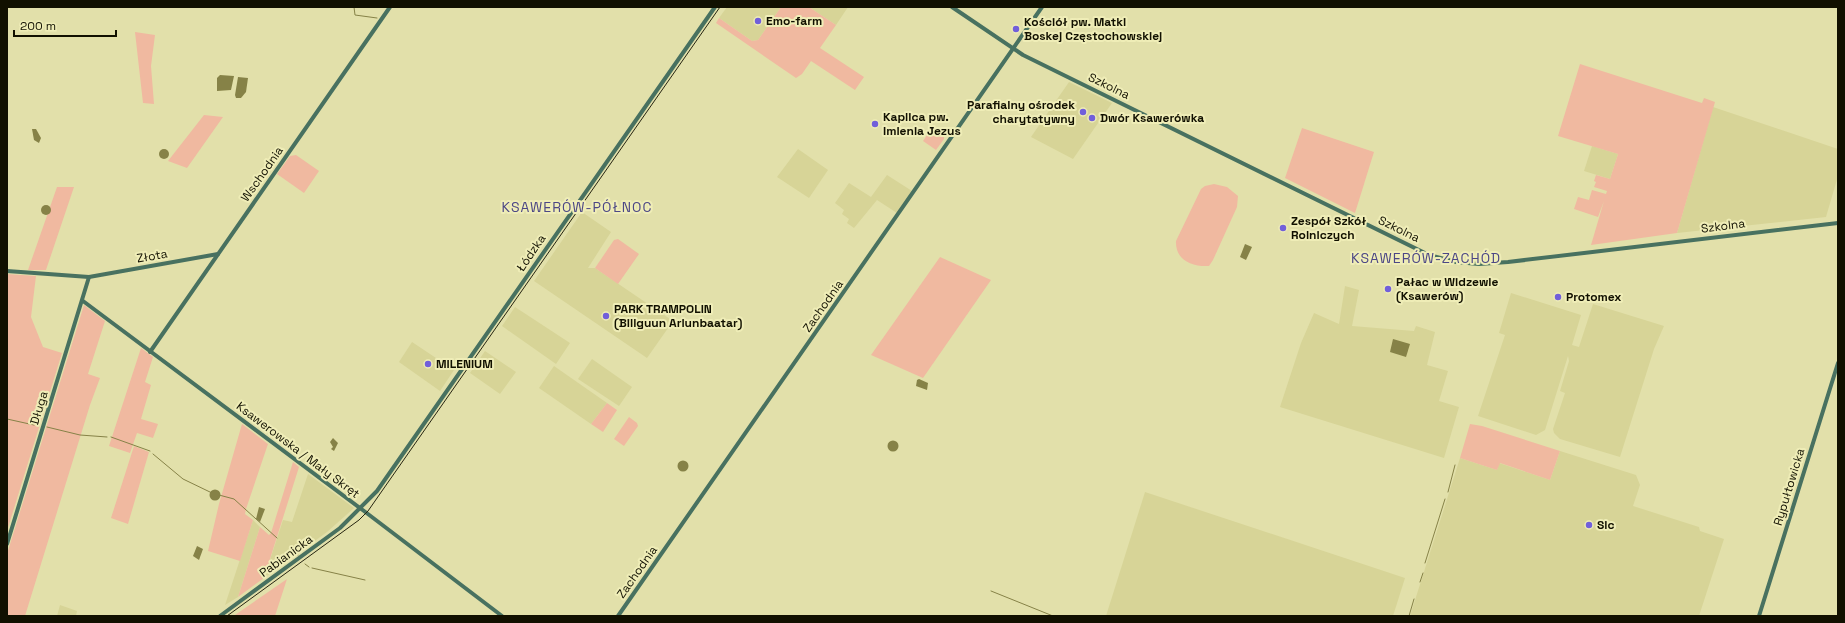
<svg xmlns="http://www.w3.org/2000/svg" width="1845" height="623" font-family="'Space Grotesk',sans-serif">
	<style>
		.built { fill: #d7d497 }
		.green { fill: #f0b9a0 }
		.water { fill: #868247 }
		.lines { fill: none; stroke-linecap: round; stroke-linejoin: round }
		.stream { stroke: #868247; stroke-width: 1 }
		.secondary { stroke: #487160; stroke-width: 4 }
		.tram { stroke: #262511; stroke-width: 1 }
		.poi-dot { fill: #715fda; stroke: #efedb7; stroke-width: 1.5 }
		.labels { text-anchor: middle; stroke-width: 4; stroke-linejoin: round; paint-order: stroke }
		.poi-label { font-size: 12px; font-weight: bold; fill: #111000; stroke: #efedb7; text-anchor: start }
		.street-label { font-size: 12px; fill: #111000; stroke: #efedb7 }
		.quarter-label { font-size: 14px; letter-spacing: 1px; fill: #4c4785; stroke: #efedb7 }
	</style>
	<rect width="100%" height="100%" fill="#e2e0aa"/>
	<g class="built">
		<polygon points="727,7 781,7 758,40 752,41 719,18"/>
		<polygon points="809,7 848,7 836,25"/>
		<polygon points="1069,82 1112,103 1073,159 1031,137"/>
		<polygon points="1713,107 1838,149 1838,176 1826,217 1677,233"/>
		<polygon points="1592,146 1618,154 1610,179 1584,171"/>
		<polygon points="798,149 828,170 809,198 777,177"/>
		<polygon points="887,175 912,191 897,213 877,200 854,228 847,223 849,219 842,214 844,210 835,203 849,183 871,197"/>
		<polygon points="582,212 611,232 588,268 595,268 673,321 647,358 534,281"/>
		<polygon points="1345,286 1359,290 1352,326 1414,331 1416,326 1435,332 1427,365 1448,371 1439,401 1459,407 1444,458 1280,407 1301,343 1314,313 1339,324"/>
		<polygon points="1511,293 1581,315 1572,345 1579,347 1593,304 1664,326 1654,349 1620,457 1560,439 1554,433 1553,429 1565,393 1560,391 1569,361 1568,356 1545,430 1536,435 1478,416 1505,335 1499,333"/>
		<polygon points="515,307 570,343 556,364 502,326"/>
		<polygon points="412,342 454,370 440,391 399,362"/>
		<polygon points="485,351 516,372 500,394 470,373"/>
		<polygon points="592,359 632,387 619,406 578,379"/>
		<polygon points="554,366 607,403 591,424 539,388"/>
		<polygon points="1560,451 1636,475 1640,485 1633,506 1699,527 1700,531 1724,539 1699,616 1410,616 1460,458 1497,470 1499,463 1550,480"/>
		<polygon points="308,474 354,508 327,532 264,578 283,520 292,522"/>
		<polygon points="1145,492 1405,578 1393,616 1106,616"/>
		<polygon points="253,520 260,527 238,597 225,605"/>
		<polygon points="60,605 77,611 76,616 57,616"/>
	</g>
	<g class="green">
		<polygon points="781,7 809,7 836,25 820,48 864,77 855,90 811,61 802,74 796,78 716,23 719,18 752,41 758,40"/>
		<polygon points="135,32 155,35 151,66 154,104 143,103"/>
		<polygon points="1580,64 1702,103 1704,98 1715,102 1677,233 1591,245 1604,201 1598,217 1574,209 1578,197 1589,200 1592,190 1606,194 1607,191 1594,187 1596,182 1594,181 1596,175 1610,179 1618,154 1558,136"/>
		<polygon points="204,115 223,117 187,168 168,161"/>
		<polygon points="933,126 944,134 944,139 936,150 923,141"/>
		<polygon points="1302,128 1374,152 1355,213 1285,178"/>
		<polygon points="296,155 319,171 304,193 277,174 290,156"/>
		<path d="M1214,184L1227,187L1238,196L1237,207L1213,260L1209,266C1192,267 1175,260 1176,241L1201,189L1205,186Z"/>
		<polygon points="57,187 74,187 46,270 28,270"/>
		<polygon points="618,239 639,254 618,284 595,268 614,240"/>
		<polygon points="940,257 991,280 923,378 871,355"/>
		<polygon points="7,274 36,276 31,317 43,347 62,353 7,531"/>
		<polygon points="84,305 105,321 88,374 100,378 90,405 25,616 7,616 7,554"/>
		<polygon points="141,348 153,357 145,382 151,385 141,419 158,424 153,438 137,433 130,453 109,446"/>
		<polygon points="607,403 617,410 603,432 591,424"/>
		<polygon points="629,417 637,423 638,426 624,446 614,439"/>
		<polygon points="242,424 268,444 246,509 245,514 253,520 240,561 208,551 219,504"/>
		<polygon points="1470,424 1482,426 1560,451 1550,480 1500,463 1497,470 1460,458"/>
		<polygon points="134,446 149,452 128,524 111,518"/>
		<polygon points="293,462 299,467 264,578 238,597 260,527 269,535 271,533"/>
		<polygon points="287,579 275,616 235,616 235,615"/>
	</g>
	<g class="water">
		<polygon points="220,75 234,76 231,90 217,91 217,78"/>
		<polygon points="238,77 248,78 246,92 241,98 236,98 235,95"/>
		<polygon points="32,129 36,129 41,138 39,143 34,140"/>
		<circle cx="164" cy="154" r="5"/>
		<circle cx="46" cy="210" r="5"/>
		<polygon points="1245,244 1252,247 1246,260 1240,257"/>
		<polygon points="1393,339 1410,344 1406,357 1390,352"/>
		<polygon points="919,379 928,383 927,390 916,386 917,380"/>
		<polygon points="333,438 338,443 334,451 331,449 333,447 330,442"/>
		<circle cx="893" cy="446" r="5.5"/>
		<circle cx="683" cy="466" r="5.5"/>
		<circle cx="215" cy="495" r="5.5"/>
		<polygon points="259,507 265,509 260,522 256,519"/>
		<polygon points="197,546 203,549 199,560 193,556"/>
	</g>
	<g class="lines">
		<g class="stream">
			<polyline points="354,7 355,15 377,18"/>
			<polyline points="7,419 34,425"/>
			<polyline points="47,427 80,435 107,437"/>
			<polyline points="111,437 150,451"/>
			<polyline points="153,454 183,479 212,493"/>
			<polyline points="1448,492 1455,465"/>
			<polyline points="219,495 234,499 277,538"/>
			<polyline points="296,554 298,555"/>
			<polyline points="1425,563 1445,499"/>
			<polyline points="305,564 309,567"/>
			<polyline points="312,568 365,580"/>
			<polyline points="1420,582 1423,573"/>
			<polyline points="991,591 1053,616"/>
			<polyline points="1409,616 1414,599"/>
		</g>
		<g class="secondary">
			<polyline points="952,7 1023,55 1429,255 1456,262 1479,264 1508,262 1838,223"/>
			<polyline points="7,271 89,277 218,254"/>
			<polyline points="83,301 364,511 502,616"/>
			<polyline points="150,352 390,7"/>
			<polyline points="7,544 89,277"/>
			<polyline points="220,616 340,528 377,491 715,7"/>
			<polyline points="618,616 1042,7"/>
			<polyline points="1759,616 1838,363"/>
		</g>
		<polyline class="tram" points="227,616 359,520 368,511 720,7"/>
	</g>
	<g class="poi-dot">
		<circle cx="758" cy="21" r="4"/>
		<circle cx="1016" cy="29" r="4"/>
		<circle cx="1083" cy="112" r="4"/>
		<circle cx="1092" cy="118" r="4"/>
		<circle cx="875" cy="124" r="4"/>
		<circle cx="1283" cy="228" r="4"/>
		<circle cx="1388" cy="289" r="4"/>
		<circle cx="1558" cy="297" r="4"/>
		<circle cx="606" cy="316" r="4"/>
		<circle cx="428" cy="364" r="4"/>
		<circle cx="1589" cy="525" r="4"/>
	</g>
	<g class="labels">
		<g class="poi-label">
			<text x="766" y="25">Emo-farm</text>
			<text x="1024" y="26">Kościół pw. Matki<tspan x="1024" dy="14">Boskej Częstochowskiej</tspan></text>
			<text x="1075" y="109" text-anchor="end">Parafialny ośrodek<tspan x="1075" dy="14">charytatywny</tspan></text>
			<text x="883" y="121">Kaplica pw.<tspan x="883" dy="14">Imienia Jezus</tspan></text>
			<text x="1100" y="122">Dwór Ksawerówka</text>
			<text x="1291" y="225">Zespół Szkół<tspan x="1291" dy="14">Rolniczych</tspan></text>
			<text x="1396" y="286">Pałac w Widzewie<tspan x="1396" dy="14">(Ksawerów)</tspan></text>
			<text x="1566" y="301">Protomex</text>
			<text x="614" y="313">PARK TRAMPOLIN<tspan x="614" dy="14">(Billguun Ariunbaatar)</tspan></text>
			<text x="436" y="368">MILENIUM</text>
			<text x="1597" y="529">Sic</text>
		</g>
		<g class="street-label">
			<text transform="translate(1109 86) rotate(26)" y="4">Szkolna</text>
			<text transform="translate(262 174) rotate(-55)" y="4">Wschodnia</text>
			<text transform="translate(1723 226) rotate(-7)" y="4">Szkolna</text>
			<text transform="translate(1399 229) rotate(26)" y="4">Szkolna</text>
			<text transform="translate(531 253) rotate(-56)" y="4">Łódzka</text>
			<text transform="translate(152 256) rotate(-10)" y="4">Złota</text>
			<text transform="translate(823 306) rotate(-55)" y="4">Zachodnia</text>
			<text transform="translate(39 408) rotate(-73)" y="4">Długa</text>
			<text transform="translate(298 450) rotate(37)" y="4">Ksawerowska / Mały Skręt</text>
			<text transform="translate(1789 487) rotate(-73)" y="4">Rypułtowicka</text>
			<text transform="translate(286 556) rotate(-36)" y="4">Pabianicka</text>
			<text transform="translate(637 572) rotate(-55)" y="4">Zachodnia</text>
		</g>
		<g class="quarter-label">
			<text x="577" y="212">KSAWERÓW-PÓŁNOC</text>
			<text x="1426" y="263">KSAWERÓW-ZACHÓD</text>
		</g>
	</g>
	<rect width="1845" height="623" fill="none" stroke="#111000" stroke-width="16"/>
	<path d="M14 30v6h102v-6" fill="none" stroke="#111000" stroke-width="2"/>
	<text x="20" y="30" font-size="12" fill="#111000" stroke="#efedb7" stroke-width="3" paint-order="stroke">200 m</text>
</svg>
